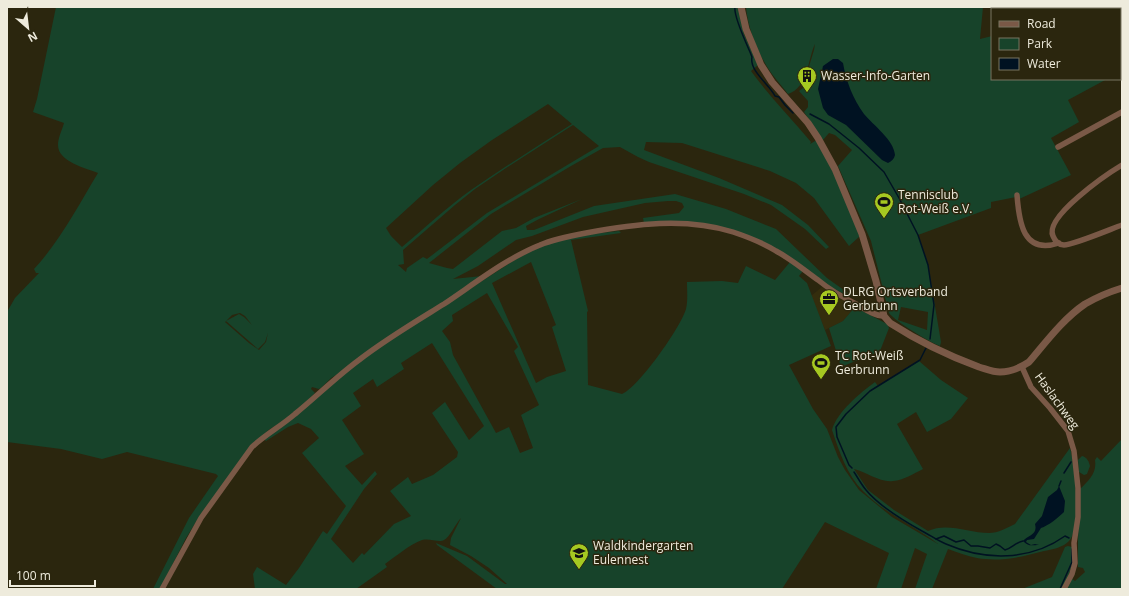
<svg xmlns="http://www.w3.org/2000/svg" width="1129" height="596" font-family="'Open Sans',sans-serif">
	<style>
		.built { fill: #342d0d }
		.green { fill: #17432a; fill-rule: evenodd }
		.water { fill: #001222 }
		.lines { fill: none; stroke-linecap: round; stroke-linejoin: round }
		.stream { stroke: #001222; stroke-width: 1.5 }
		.minor { stroke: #7a5947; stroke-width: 5.5 }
		.tertiary { stroke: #7a5947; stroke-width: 7 }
		.labels { text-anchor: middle; stroke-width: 3; stroke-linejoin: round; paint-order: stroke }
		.poi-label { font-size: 12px; fill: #eeebdc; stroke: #2b260e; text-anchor: start }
		.street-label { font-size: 12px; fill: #eeebdc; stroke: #2b260e }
	</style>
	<rect width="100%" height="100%" fill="#2b260e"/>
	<polygon class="built" points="822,287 855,307 843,321 825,330 811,296"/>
	<g class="green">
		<path d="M56,7H738L744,34L758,65L751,71C769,96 791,118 811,142L810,144L817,140L826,155L860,236L849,246L814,198L796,183L770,171L682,143L646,142L644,150L719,178L782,205L808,225L829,247L826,249L805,229L771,205L744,194L649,162L638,157L620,147L603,148L571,166L491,214L429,263L447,268L453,269L502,231L516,228L534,218L582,199L539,219L526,226L527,230H534L594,206L675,194L726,209L776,229L827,278L848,293L846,295L831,287L791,258L718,226L644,223L643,218L679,213L684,207L682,203L676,201H668L645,203L583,217L532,236L516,240L478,266L453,279L482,276L343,371L331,378L321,388L319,389L312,387L311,389L315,393C305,403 294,414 282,422C274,427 269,428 262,437L199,517L186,538L160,589H153L189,518L218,476L216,474L127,452L102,459L61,449L7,442V312L15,298L39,273H36L34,269C60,241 78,206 98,173C86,168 58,162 58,145C58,138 62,130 64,123L33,112L37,99ZM548,104L572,124C538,146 504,167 471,190C447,207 425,228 402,247L391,236L386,228L433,185L460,163L492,140ZM573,125L599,146L487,213L427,259L423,257L407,268L406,272L398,265L404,264L403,250L455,205L475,189L506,168ZM240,313L245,316L252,325L244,317L239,314L226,321L258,349L265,342L268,333L266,342L259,350L249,343L225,322L232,315Z"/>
		<path d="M746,7H983L980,39L992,36V79H1107L1068,100L1079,122L1051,138L1071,175L1017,200L1016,197L991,202V208L918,235L928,265L941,342L940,346C929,342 895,321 889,313L871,241L838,166L852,150L835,135L829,133L823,140L804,112L808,107V101L799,91L811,82L807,73L814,50L815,44C808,58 808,88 788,94C783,87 777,81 772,74C759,56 748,30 746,7ZM901,307L928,312L927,330L898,320Z"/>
		<polygon points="1098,7 1122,7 1122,70 1120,71 1120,9 1094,9"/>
		<path d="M619,231L621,233L571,240L588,311L587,312L588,385L622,394C638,388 681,327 686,309C688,301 687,290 687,282L722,281L738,283L746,266L775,280L790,262L803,271L799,276L807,283L831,346L789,365L813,409L827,429L838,457L845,470L859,490L892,517L938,544C914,525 884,513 863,491C847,475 839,451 832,430C837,412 860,393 875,382L878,386L919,361L941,380L968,398L951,419L927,432L916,412L897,424L923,469C913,474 904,480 893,481C881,483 866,472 854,469L868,490L894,510L928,531C947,522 969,533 989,533C998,533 1007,528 1015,524L1070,448C1075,465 1082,528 1069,541C1064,547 1051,550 1044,551C1022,557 1000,562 977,558C967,556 957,552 948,549L932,589H915L927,554L915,548L901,589H876L889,553L825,522L782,589H607L606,586L607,589H497L437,545L436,543L467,556L505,584H507L489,568L471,556L450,545L451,538L461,518C456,523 450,537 444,540C439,543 430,538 422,540C410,544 395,557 385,564L387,567L356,589H255L253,574L257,567L286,585L299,568L323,531L327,534L346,506L302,453L319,438L311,429L298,423L288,427L266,441L264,439L338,378L381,346L513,261L542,245L582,235ZM531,262L556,325L552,327L566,371L547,377L536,383L492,283ZM487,293L518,347L514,351L539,405L521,415L533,448L520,453L509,427L496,433L453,355L450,342L442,331L453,321L452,315ZM432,343L484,426L469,440L445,402L432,413L458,452L457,457L433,475L412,484L408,477L390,491L411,516L394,524L364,555L362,553L353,563L331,539L364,489L377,474L375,471L362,485L345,466L364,454L342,420L361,406L353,393L373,379L377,387L404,369L401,363Z"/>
		<polygon points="855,307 887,324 889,328 880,351 841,367 829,328 843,321"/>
		<path d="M1122,439V589H1067L1072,579L1075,581L1085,572L1083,568L1078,567V540L1080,489C1089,480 1097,473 1095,460L1097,457L1101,461Z"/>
		<path d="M1082,456C1087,457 1089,462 1090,466L1087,474L1084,475L1079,472L1078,460Z"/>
		<path d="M1068,546L1072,547C1074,565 1070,573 1062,589H1022L1052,577L1065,547Z"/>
	</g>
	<g class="water">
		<path d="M833,59H838L843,63C846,81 853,99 864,114C873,125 894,140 895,155C894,159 892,161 888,163L882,160L846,125L828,115L823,108L818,89L823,66Z"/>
		<path d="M1059,486L1065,501L1064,512C1059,517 1048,526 1041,528L1034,539L1027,540L1026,542L1031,545L1035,544L1039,545C1032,545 1029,547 1023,541C1028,535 1038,535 1035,524L1042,516L1048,497L1057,490Z"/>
	</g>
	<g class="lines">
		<g class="stream">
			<path d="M735,7C733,17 748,46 752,57C749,71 770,85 775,96L779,97L785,105L793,113"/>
			<polyline points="810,114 829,124 859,148 884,172 899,198 918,235 928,265 934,305 930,339"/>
			<polyline points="852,468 849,465 837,437 836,427 846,414 870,391 920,360 926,348"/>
			<path d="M854,472C858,478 861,484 866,490C879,506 904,521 922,531C930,535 938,541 946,544C985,561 1030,561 1065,536L1069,538"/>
			<polyline points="1064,473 1071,462"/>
			<polyline points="1059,486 1061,481"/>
			<path d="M936,539L944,536L956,542L964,540L971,546H978L990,548L996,544L1000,546L1005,550C1012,548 1016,542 1023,541"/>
			<polyline points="1060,589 1072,562 1072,549"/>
		</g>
		<g class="minor">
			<polyline points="1058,147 1122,112"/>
			<path d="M1122,165C1107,174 1044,217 1053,236C1055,241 1059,245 1064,245C1073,245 1111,229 1122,225"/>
			<path d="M1017,195C1019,222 1023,255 1059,243"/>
			<polyline points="1022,367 1031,387 1050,408 1068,431 1074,451 1078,488 1078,517 1074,543 1075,563 1072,574 1064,589"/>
			<path d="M162,589L201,518L252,447C265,435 281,426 295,414C317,396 336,377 359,360C386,339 415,322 444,304C474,284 507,258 540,245C554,239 570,236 586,233C634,224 685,217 733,232C748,237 763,243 776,251C791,259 804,270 818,280C830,290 844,298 858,305C866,310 875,316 884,316"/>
		</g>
		<path class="tertiary" d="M741,7L746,29L761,65L772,82L808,123L818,138L835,169L862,234L876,281L884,316L890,323C918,341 949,356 979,367C986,369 993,372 1000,372C1011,372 1020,368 1029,362C1046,342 1063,319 1085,304C1097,297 1109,292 1122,288"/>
	</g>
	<defs>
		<g id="building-pin" transform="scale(1)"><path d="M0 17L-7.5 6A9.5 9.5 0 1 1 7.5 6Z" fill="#a6c821" stroke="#2b260e"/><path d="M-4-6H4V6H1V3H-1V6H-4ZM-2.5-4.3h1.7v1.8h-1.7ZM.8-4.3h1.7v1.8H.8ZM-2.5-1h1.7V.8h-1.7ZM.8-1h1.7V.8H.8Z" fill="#111"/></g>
		<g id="stadium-pin" transform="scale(1)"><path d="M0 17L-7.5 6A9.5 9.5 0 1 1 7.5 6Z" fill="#a6c821" stroke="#2b260e"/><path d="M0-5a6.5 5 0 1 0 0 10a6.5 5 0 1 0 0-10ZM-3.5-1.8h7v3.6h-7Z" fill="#111"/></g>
		<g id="office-pin" transform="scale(1)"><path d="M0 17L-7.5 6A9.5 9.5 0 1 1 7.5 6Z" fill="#a6c821" stroke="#2b260e"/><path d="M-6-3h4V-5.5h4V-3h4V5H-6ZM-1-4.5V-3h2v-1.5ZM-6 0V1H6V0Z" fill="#111"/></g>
		<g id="school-pin" transform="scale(1)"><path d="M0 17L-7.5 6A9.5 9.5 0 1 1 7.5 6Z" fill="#a6c821" stroke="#2b260e"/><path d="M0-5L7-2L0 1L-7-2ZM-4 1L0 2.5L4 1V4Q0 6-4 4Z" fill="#111"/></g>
	</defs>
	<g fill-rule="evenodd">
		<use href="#building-pin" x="807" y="76"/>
		<use href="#stadium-pin" x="884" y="202"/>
		<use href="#office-pin" x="829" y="299"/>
		<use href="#stadium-pin" x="821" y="363"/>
		<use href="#school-pin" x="579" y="553"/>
	</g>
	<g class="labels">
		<g class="poi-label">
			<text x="821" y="80">Wasser-Info-Garten</text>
			<text x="898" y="199">Tennisclub<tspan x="898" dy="14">Rot-Weiß e.V.</tspan></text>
			<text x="843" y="296">DLRG Ortsverband<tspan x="843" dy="14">Gerbrunn</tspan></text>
			<text x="835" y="360">TC Rot-Weiß<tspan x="835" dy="14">Gerbrunn</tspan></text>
			<text x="593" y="550">Waldkindergarten<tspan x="593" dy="14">Eulennest</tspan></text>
		</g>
		<g class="street-label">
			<text transform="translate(1057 401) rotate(54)" y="4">Haslachweg</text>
		</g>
	</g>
	<rect width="1129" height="596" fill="none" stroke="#eeebdc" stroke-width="16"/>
	<rect x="991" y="8" width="130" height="72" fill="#2b260e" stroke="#797560"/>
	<rect x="999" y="21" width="20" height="6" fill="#7a5947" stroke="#797560"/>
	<text x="1027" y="28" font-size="12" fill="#eeebdc">Road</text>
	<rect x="999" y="38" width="20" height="12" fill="#17432a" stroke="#797560"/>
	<text x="1027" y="48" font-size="12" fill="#eeebdc">Park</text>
	<rect x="999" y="58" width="20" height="12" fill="#001222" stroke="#797560"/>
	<text x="1027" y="68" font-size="12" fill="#eeebdc">Water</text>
	<g transform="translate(28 28) rotate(152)" stroke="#2b260e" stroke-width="3" paint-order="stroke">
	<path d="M0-3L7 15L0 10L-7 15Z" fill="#eeebdc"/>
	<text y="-6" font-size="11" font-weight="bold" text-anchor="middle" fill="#eeebdc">N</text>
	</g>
	<path d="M10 580v6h85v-6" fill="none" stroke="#eeebdc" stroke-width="2"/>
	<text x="16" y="580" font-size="12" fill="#eeebdc" stroke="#2b260e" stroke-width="3" paint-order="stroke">100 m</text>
</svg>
